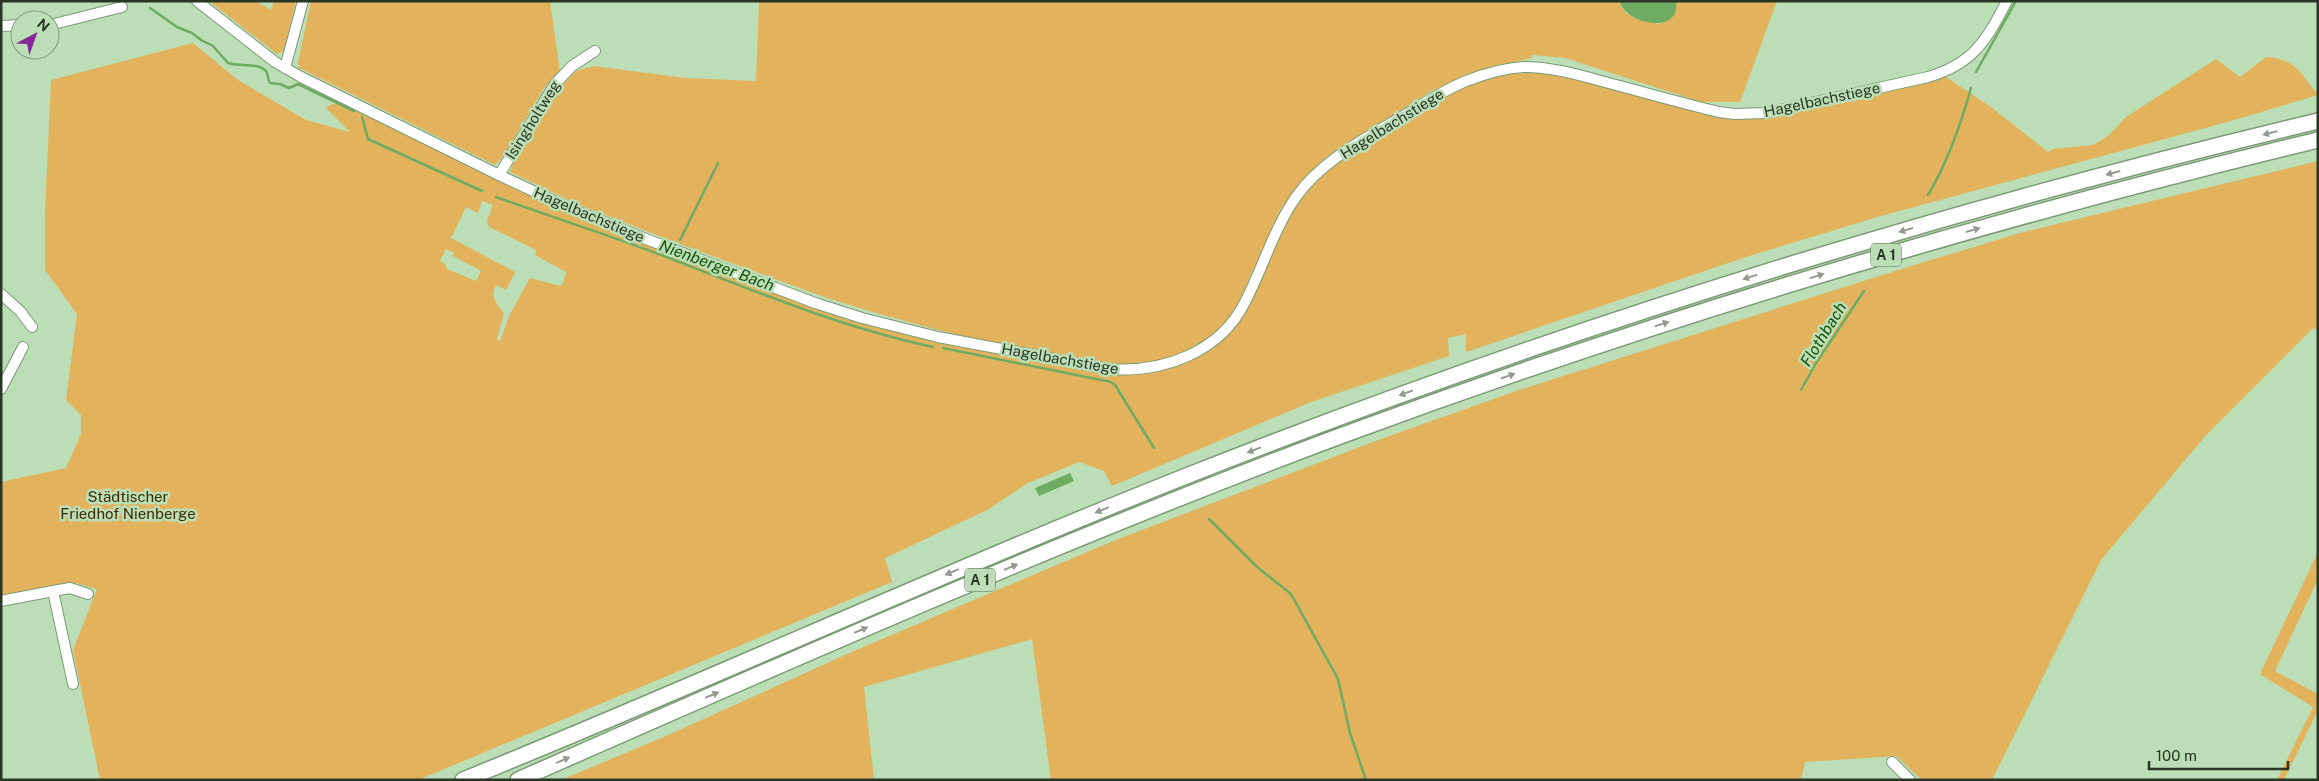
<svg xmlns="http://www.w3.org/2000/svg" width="2319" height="781" font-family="'Public Sans',sans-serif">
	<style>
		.green { fill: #e2b35c; fill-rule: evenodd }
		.water { fill: #6eab63 }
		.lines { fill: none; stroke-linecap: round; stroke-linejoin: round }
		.stream { stroke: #6eab63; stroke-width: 2.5 }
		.minor-casing { stroke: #7a9a75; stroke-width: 12 }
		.highway-casing { stroke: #7a9a75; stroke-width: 18 }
		.minor { stroke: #fff; stroke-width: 10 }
		.highway { stroke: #fff; stroke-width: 15 }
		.oneway { fill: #949a92 }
		.labels { text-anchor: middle; stroke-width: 5; stroke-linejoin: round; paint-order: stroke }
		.shield { fill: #bcdeb6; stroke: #556851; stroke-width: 1 }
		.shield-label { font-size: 14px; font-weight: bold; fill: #293626 }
		.street-label { font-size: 15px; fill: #293626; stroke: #bcdeb6 }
		.park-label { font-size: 15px; fill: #3d2a02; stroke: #bcdeb6 }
		.water-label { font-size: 16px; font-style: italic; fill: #165309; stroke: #bcdeb6 }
	</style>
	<rect width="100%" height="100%" fill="#bcdeb6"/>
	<g class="green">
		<polygon points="209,1 256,1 271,10 274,1 296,1 284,51 277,54"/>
		<polygon points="311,1 550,1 560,72 544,88 505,154 495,165 299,68 298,62"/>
		<path d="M759,1H1620C1623,20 1645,19 1659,24C1670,19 1678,14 1676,1H1777L1740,102H1701L1565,58L1532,55V58L1486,68L1433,90L1325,158L1298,185L1280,210L1241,297L1229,318L1206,341L1173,360L1132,367L1049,356L934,329L876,313L824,297L669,240L575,203L510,172L515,159L553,94L576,71L594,66L685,78L756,81Z"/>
		<path d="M193,43L238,80L306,120L350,132L325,107L342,101L490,176L619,233L841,315L1108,369L1181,359L1234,321L1272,239L1320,170L1446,91L1524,67L1700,107L1750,114L1940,73L1991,107L2048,152L2053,149L2093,145L2108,136L2126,117L2216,59L2240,77L2266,57C2297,59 2299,72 2318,95L2231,121L1881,216L1746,257L1466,352V334L1448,338L1449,356L1311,402L1112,486L1104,471L1079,462L1028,483L987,510L885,558L892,582L418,780H100L73,650L97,589L76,583L1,596V482L66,468L81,434V415L66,400L77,314L45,270V211L51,80ZM482,201L493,205L487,221L489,227L536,250L535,255L566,272L563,283L560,286L530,278L510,314L500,341L497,340L504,313C496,304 490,296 496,285L506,290L515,272L451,238L466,207L478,213ZM446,249L454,253L453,256L457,258L481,271L476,281L447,269L445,264L440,261Z"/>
		<polygon points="2318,161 2318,330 2313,328 2207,434 2101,560 1992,780 1922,780 1896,756 1805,762 1801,780 1051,780 1032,639 864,687 874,780 561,780 666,736 854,651 1113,541 1378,440 1516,391 1911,266 2020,233"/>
		<polygon points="2318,552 2318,579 2275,671 2318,694 2318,710 2284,780 2277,780 2313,707 2260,674"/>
	</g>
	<g class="water">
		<path d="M1620,1H1676C1681,37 1623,23 1620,1Z"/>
		<polygon points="1070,473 1074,481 1039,496 1035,488"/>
	</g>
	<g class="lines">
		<g class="stream">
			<path d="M150,8L177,27L192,33L201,40L213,46L228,63C239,67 257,62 266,71C269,75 267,79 270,83L280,84L289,88L298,84L354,111"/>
			<polyline points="1976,72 2016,1"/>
			<polyline points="362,117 368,139 482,191"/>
			<path d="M1928,195C1947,163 1961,124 1971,88"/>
			<path d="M496,197C552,217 608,235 664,256C752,290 840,327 933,347"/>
			<polyline points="680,240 718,163"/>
			<polyline points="943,348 1111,382 1115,385 1154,448"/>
			<polyline points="1801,390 1816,363 1864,291"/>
			<polyline points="1209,519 1256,566 1291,594 1338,679 1350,733 1366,780"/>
		</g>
		<g class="minor-casing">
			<g id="minor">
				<path d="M197,1L275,62L301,77L499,175L565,206L646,239L815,303L862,318L938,337L1108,369C1162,373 1220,353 1245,302C1263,268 1273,230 1296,197C1321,161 1366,138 1403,116C1423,104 1444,90 1466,81C1484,74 1505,68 1524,67C1552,67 1579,75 1605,82C1643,92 1681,103 1719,112L1734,114L1766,113L1928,77C1973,64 1986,41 2007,1"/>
				<polyline points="50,25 122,7"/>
				<polyline points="1,26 20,25"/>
				<polyline points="285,68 303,1"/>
				<polyline points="499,175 555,84 572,66 595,51"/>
				<polyline points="1,294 20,311 32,327"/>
				<polyline points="1,389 23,347"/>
				<polyline points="53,591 70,588 88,594"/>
				<polyline points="1,601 53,591 73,684"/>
				<polyline points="1892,762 1910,780"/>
			</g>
		</g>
		<g class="highway-casing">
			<g id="highway">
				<path d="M463,780C708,681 948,570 1194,473C1559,329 1936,212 2318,121"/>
				<path d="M518,780C791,660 1064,539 1343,435C1662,317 1987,220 2318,140"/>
			</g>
		</g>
		<use href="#minor" class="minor"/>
		<use href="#highway" class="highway"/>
	</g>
	<defs><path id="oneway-solid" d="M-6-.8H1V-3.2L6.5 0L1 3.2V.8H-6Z" transform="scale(1.25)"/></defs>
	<g class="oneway">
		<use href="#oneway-solid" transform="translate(2270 133) rotate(166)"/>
		<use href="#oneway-solid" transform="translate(2113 173) rotate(165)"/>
		<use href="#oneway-solid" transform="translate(1906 230) rotate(164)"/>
		<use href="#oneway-solid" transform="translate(1973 230) rotate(-16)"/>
		<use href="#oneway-solid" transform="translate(1817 276) rotate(-17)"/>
		<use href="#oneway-solid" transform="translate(1750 277) rotate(163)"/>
		<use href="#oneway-solid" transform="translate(1662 324) rotate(-18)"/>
		<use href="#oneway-solid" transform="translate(1508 376) rotate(-19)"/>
		<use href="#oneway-solid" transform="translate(1406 393) rotate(160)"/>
		<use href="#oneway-solid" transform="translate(1254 450) rotate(159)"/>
		<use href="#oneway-solid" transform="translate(1102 510) rotate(158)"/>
		<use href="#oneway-solid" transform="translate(1011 567) rotate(-23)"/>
		<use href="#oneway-solid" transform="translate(952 572) rotate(157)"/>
		<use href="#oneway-solid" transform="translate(861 630) rotate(-23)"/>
		<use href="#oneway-solid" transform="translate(712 695) rotate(-23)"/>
		<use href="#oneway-solid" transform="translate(563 760) rotate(-24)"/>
	</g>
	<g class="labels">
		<g class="shield">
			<rect x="1871" y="243.5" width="30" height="23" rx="4"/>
			<rect x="965" y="568.5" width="30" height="23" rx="4"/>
		</g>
		<g class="shield-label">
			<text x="1886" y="260">A 1</text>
			<text x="980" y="585">A 1</text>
		</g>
		<g class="street-label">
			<text transform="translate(1822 100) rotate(-12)" y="5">Hagelbachstiege</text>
			<text transform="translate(533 120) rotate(-58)" y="5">Isingholtweg</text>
			<text transform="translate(1392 124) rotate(-32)" y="5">Hagelbachstiege</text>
			<text transform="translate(589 215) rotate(23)" y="5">Hagelbachstiege</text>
			<text transform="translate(1060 359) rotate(10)" y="5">Hagelbachstiege</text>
		</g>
		<g class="park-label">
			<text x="128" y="502">Städtischer<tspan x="128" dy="17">Friedhof Nienberge</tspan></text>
		</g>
		<g class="water-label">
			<text transform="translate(717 265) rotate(20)" y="6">Nienberger Bach</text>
			<text transform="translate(1823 334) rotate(-58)" y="6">Flothbach</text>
		</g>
	</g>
	<rect width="2319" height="781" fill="none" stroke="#293626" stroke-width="5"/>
	<g transform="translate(35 35) rotate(41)"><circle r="24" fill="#bcdeb6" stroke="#819b7c"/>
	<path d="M0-4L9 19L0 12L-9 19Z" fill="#842995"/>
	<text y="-8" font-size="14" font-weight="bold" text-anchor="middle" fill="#293626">N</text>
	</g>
	<path d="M2149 761v8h139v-8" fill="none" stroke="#293626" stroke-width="2.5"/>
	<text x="2156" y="761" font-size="15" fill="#293626" stroke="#bcdeb6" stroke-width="4" paint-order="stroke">100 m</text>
</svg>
